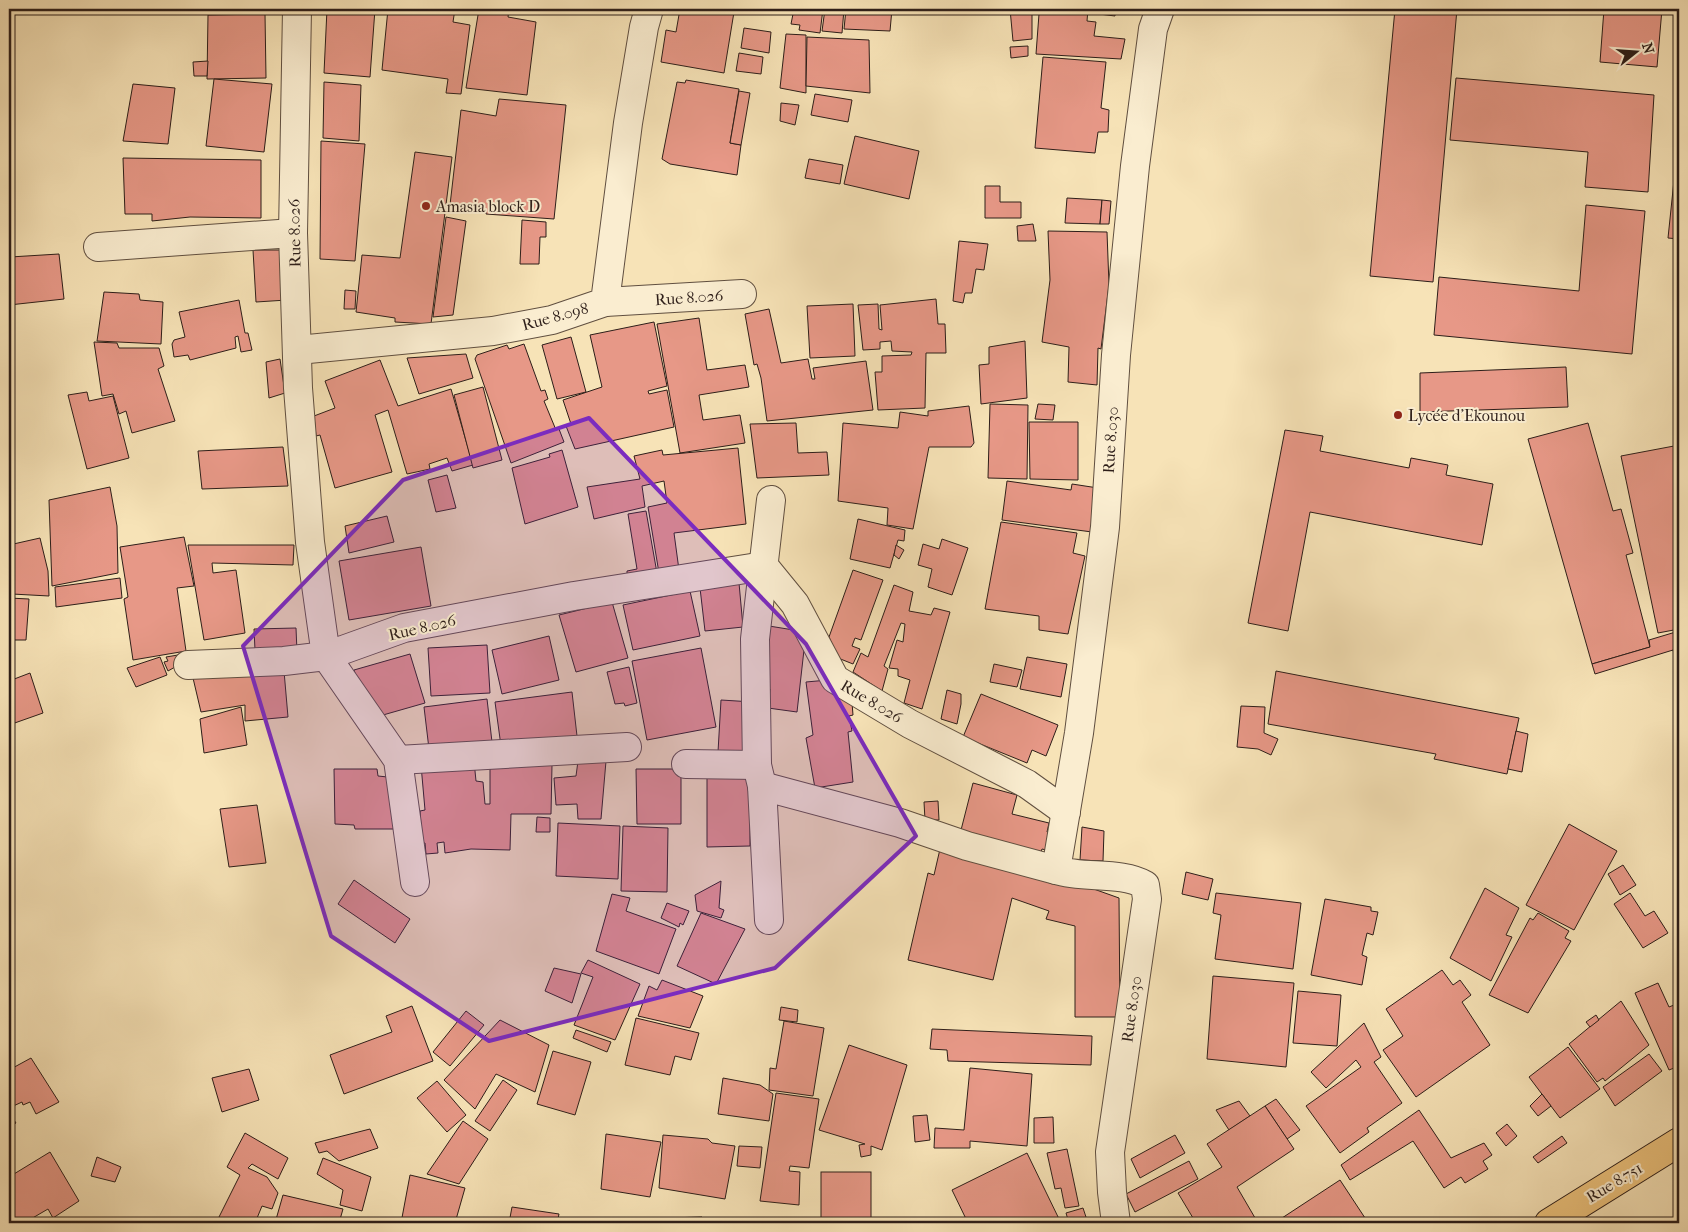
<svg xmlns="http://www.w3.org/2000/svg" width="1688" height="1232" font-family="'IM FELL French Canon',serif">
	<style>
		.building { fill: #e79887; stroke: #2d1e19 }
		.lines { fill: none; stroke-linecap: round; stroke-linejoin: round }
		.minor-casing { stroke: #604f40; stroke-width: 30 }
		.major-casing { stroke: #2d1e19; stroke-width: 30 }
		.minor { stroke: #faedd0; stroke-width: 28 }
		.major { stroke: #ecc27c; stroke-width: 28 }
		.marked { fill: #7b2cbf; fill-opacity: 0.2; stroke: #7b2cbf; stroke-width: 4; stroke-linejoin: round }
		.poi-dot { fill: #8f2418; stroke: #faedd0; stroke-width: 2 }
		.labels { text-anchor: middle; stroke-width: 4; stroke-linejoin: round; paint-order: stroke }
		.poi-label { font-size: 16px; fill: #2d1e19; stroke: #faedd0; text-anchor: start }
		.street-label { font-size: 16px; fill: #2d1e19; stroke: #faedd0 }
	</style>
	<rect width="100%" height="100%" fill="#f7e3b7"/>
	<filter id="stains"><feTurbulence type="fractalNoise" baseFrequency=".004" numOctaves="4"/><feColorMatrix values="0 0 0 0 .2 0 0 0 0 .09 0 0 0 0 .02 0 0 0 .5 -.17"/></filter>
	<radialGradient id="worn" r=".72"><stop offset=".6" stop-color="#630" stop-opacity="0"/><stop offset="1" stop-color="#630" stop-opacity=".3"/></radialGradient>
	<g class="building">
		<polygon points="327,9 375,9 370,77 324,73"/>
		<polygon points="388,9 455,9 453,22 470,25 461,94 446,93 448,79 382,70"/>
		<polygon points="479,9 509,9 508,17 536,22 527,95 466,88"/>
		<polygon points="680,9 716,9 734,12 724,73 661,62 666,30 676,32"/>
		<polygon points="791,9 823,9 820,33 799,30 800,25 791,24 794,9"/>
		<polygon points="825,9 844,9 842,33 822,31"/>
		<polygon points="846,9 892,9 890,31 844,29"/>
		<polygon points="1010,9 1088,9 1087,21 1096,22 1094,36 1125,39 1121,59 1036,54 1039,14 1032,12 1032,39 1013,41"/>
		<polygon points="1092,9 1115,9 1115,16 1091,13"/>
		<polygon points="1395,9 1457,9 1433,282 1370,276"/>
		<polygon points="1604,9 1662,9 1657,67 1600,62"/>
		<polygon points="265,14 266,78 207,79 208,15"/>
		<polygon points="744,28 771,32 769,53 741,48"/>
		<polygon points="786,34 806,35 806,93 780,88"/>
		<polygon points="807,37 869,40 870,93 806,86"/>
		<polygon points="1028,46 1028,56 1011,58 1010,47"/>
		<polygon points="739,53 763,57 761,74 736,71"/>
		<polygon points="1043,57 1106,62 1101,108 1109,110 1108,132 1098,132 1095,153 1035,148"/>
		<polygon points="208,61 207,76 194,76 193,62"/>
		<polygon points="1456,78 1654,95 1648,192 1585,187 1588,152 1450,140"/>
		<polygon points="214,79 272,84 264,152 206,146"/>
		<polygon points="686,80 739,89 730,143 741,145 737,175 670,164 662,159 677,82 685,83"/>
		<polygon points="324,82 361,85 359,141 323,138"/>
		<polygon points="133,84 175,88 168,144 123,141"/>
		<polygon points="739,91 750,93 741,145 730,143"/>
		<polygon points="815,94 852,100 848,122 811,115"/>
		<polygon points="499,99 566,105 554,219 486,214 486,211 450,205 461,110 496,116"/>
		<polygon points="781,103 799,105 795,125 780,121"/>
		<polygon points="1679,111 1679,137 1677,137"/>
		<polygon points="855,136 919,151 909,199 844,184"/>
		<polygon points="321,141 365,144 355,261 320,259"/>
		<polygon points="415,152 452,157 431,324 395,322 395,318 356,312 362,255 400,258"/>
		<polygon points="123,158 261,160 261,218 190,217 152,221 152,214 125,214"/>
		<polygon points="809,159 843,165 840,184 805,178"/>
		<polygon points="1676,161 1679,161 1679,239 1668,238"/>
		<polygon points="985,186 1000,186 1000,202 1021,202 1021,218 985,218"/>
		<polygon points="1067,198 1102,200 1100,224 1065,223"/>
		<polygon points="1102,200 1111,201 1109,224 1100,224"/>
		<polygon points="1586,205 1645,211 1632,354 1434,335 1439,277 1579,291"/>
		<polygon points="446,217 466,221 453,315 433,317"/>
		<polygon points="522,220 546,222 546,237 540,237 539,264 520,264"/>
		<polygon points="1033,224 1036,241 1018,241 1017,226"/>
		<polygon points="1048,231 1107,232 1109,285 1101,349 1098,348 1097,385 1068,382 1069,347 1042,342 1050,280"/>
		<polygon points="959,241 988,244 984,270 976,269 972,293 965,293 963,303 953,301"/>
		<polygon points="9,250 10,257 59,254 64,299 9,305"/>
		<polygon points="253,250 282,250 287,300 256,302"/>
		<polygon points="345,290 356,291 355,309 344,309"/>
		<polygon points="104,292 139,294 140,300 163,302 161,344 97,341"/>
		<polygon points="936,299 938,324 945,324 946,353 926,353 925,408 878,410 875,372 882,372 882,356 911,355 912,352 892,351 891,341 880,342 880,349 863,350 858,305 878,304 879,329 882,330 880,305"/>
		<polygon points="239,300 245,333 248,333 252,350 241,352 238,336 235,337 236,348 190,360 188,355 174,357 172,344 174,340 185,337 179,312"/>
		<polygon points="853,304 855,356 810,358 807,306"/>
		<polygon points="769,309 781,363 808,359 812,379 815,379 813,368 866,361 873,410 767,421 761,378 757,364 754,365 745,314"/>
		<polygon points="699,318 707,370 745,365 749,387 699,395 703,420 740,415 745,443 680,453 657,324"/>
		<polygon points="654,322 667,386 648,391 649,394 667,390 674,427 575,449 566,426 571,424 563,400 602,387 590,335"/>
		<polygon points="571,337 586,392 557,399 542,345"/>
		<polygon points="1025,341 1027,398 981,404 979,365 989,364 989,347"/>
		<polygon points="94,342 117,343 119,348 159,348 164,366 158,369 175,421 132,433 126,411 119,414 113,394 102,396"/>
		<polygon points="524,344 541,391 545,390 548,399 544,401 556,430 559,429 564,442 511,463 475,359 477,355 507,345 509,349"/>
		<polygon points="466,354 473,378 419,394 407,358"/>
		<polygon points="280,359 285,393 269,398 266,362"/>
		<polygon points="380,360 398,406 451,389 473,465 452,471 447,458 429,464 430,469 407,474 388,410 375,415 392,472 335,488 320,435 316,436 314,416 335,408 325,381"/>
		<polygon points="1566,367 1568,407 1420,412 1420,373"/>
		<polygon points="483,387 502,460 473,468 454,395"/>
		<polygon points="87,392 89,401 113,396 129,458 87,469 68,395"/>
		<polygon points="990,404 1028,405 1027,479 988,478"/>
		<polygon points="1038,404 1055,405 1053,420 1035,419"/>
		<polygon points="969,406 974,443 971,447 929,447 913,529 887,525 888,508 838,501 843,423 898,428 900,412 928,416 928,411"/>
		<polygon points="1029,422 1078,422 1078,480 1030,479"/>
		<polygon points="796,423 798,453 827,452 829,475 757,478 750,424"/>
		<polygon points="1588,423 1613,511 1621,509 1633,553 1626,555 1650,647 1592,664 1528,439"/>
		<polygon points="1285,430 1323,436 1320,451 1409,468 1411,458 1448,465 1446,475 1493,484 1482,545 1310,512 1288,631 1248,623"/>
		<polygon points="1674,446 1679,473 1679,629 1658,633 1621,456"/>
		<polygon points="283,447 288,486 202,489 198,451"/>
		<polygon points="738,448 746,524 674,533 679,570 659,573 648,507 667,503 664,481 642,486 645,507 594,519 587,487 640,479 634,456 662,450 663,455"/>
		<polygon points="562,450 578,507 525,524 512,468 550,457 549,454"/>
		<polygon points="447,475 456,508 436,512 428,480"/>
		<polygon points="1007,481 1071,490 1072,484 1098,488 1092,532 1002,520"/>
		<polygon points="110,487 117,526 118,573 52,586 49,500"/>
		<polygon points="646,511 657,573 627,577 627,571 637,569 628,514"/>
		<polygon points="387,516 394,542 349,553 345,526"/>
		<polygon points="858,519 905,530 904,541 898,540 890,568 850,559"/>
		<polygon points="1001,522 1077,533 1073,553 1085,556 1068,634 1039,630 1039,616 985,609"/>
		<polygon points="184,537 194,586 177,588 186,651 133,660 124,599 128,597 120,547"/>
		<polygon points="40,538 48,571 49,596 12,594 9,545"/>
		<polygon points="942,539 968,548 952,595 928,587 932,569 918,565 923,544 939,549"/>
		<polygon points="188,545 294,545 293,565 212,563 213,573 236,570 245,633 204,640"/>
		<polygon points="896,545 904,550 899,559 894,555"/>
		<polygon points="421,547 431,606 349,620 339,561"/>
		<polygon points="853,570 883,580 861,640 855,638 852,646 860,649 853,664 838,658 829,637"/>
		<polygon points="120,578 122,598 56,607 55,587"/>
		<polygon points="739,583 743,627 705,631 700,588"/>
		<polygon points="894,585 913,592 909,611 931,615 934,608 950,612 922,709 904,703 910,680 898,676 898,669 889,668 897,640 903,642 905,624 901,623 884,666 888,669 882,691 853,672 861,653 868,657"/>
		<polygon points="690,591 700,636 633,650 623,605"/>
		<polygon points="9,598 29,599 26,640 9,640"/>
		<polygon points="612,602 628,658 576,672 559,615"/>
		<polygon points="769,626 806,632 797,712 768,708 770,689 766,688"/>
		<polygon points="296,628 297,652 255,650 254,629"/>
		<polygon points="1679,631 1679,672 1673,650 1595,674 1592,664 1650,647 1649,640"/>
		<polygon points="549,636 559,680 502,694 492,650"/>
		<polygon points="487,645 490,693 431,696 428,648"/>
		<polygon points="701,648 716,727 647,740 632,661"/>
		<polygon points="410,654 425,703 369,719 354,670"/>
		<polygon points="178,655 182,663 168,671 164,662 168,661 166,657"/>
		<polygon points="160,657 167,675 136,687 127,668"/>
		<polygon points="1027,657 1067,664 1061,697 1020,689"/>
		<polygon points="994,664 1022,670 1017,687 990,682"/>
		<polygon points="629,667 637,703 625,706 624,703 615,704 607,672"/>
		<polygon points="284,671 288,717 245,721 245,705 201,712 193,678"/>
		<polygon points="1276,671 1519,718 1507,774 1434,759 1436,754 1268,724"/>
		<polygon points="30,673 43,713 9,725 9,681"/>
		<polygon points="850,678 853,715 849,716 852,731 848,732 853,782 815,788 806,738 813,735 806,682"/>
		<polygon points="947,690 961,694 961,704 957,724 941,719"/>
		<polygon points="572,692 577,736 501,746 495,702"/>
		<polygon points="981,694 1058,725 1046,756 1032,750 1027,763 963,737"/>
		<polygon points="487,699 492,742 429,749 424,707"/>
		<polygon points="721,700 753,702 750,754 718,752"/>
		<polygon points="1241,706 1265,707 1264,733 1278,739 1271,755 1258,749 1237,747"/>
		<polygon points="241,707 247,745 204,753 200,719"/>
		<polygon points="1516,731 1528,734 1522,772 1508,769"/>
		<polygon points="490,756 511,764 552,765 551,814 511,814 510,850 471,849 445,853 444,842 437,843 438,853 426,854 425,843 422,843 420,811 425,810 421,765 474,761 476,781 483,782 485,804 490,804"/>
		<polygon points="578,761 606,761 601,819 578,819 577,804 556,805 554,778 576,776"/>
		<polygon points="334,769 377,769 378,776 397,778 397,829 355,829 354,825 335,824"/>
		<polygon points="636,769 681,769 681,824 637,824"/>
		<polygon points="750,774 750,846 707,847 707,775"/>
		<polygon points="973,783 1017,795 1012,814 1049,823 1047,832 1058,834 1050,851 1042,849 1040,854 960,834"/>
		<polygon points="938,801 939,820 925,820 924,802"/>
		<polygon points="257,805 266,863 229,867 220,809"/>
		<polygon points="537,817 550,818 550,832 536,832"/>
		<polygon points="558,823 620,826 618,879 556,876"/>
		<polygon points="1569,824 1617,851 1574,930 1526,905"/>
		<polygon points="623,826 668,828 667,892 621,891"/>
		<polygon points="1082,827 1104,831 1103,861 1080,860"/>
		<polygon points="940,849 1015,861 1119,898 1120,1017 1075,1017 1075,926 1046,919 1049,911 1012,898 993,980 908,960 928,873 934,875"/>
		<polygon points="1623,865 1636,885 1620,895 1608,874"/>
		<polygon points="1186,872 1213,879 1208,900 1182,894"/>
		<polygon points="354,880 410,919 395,943 338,904"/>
		<polygon points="721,881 719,908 724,910 721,918 697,911 695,895"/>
		<polygon points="1485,888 1519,908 1506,935 1512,937 1491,981 1450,958"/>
		<polygon points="1216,893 1301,903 1293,969 1215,959 1221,915 1213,913"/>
		<polygon points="1630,893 1645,916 1654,911 1668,933 1643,948 1614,904"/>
		<polygon points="612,894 630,898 626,911 676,929 659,974 596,951"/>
		<polygon points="1325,899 1371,907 1371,911 1378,912 1373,935 1367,933 1362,955 1367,957 1362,985 1311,975"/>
		<polygon points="667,903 689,911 683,925 680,923 679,927 661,918"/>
		<polygon points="701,913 745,929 716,984 677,966"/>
		<polygon points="1538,913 1569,931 1565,938 1571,941 1528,1013 1489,995 1530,918 1533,920"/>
		<polygon points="588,960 640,984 615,1040 574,1025 593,977 581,973"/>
		<polygon points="554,968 581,974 572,1003 545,991"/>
		<polygon points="1442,970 1453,985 1460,980 1471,995 1462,1002 1490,1045 1416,1097 1383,1050 1403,1036 1386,1009"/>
		<polygon points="1213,976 1294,983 1286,1067 1207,1059"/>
		<polygon points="662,980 703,996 690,1028 638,1016 649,986 657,990"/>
		<polygon points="1658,983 1669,1007 1679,1003 1679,1066 1669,1070 1635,993"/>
		<polygon points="1298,991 1341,995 1337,1046 1293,1043"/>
		<polygon points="1621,1001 1649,1045 1605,1081 1603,1078 1597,1082 1569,1044"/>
		<polygon points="412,1006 433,1061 344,1094 330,1055 392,1032 386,1016"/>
		<polygon points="781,1007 798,1010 797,1022 779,1020"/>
		<polygon points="466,1011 484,1025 450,1066 433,1052"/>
		<polygon points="1596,1015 1599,1020 1590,1027 1586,1022"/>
		<polygon points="636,1018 699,1033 691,1060 675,1056 670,1075 625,1065"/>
		<polygon points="500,1020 549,1045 535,1092 496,1074 475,1109 444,1080"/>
		<polygon points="784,1021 824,1028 813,1096 769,1090 770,1068 776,1069"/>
		<polygon points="1364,1023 1381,1057 1374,1062 1402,1103 1367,1128 1369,1132 1340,1153 1306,1106 1361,1067 1356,1060 1326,1088 1311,1072"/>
		<polygon points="932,1029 1092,1036 1091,1065 948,1061 947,1050 930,1049"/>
		<polygon points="576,1030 611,1042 607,1052 573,1038"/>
		<polygon points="849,1045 907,1065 882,1150 871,1146 871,1155 861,1157 859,1145 865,1144 819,1130"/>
		<polygon points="1568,1047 1600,1089 1560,1118 1529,1077"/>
		<polygon points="553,1051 591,1062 575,1115 537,1104"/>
		<polygon points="1649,1054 1662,1071 1615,1106 1603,1087"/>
		<polygon points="31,1058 59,1102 36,1114 30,1102 23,1105 22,1102 9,1108 9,1070"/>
		<polygon points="970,1068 1032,1074 1027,1146 970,1141 970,1148 934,1148 935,1128 964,1130"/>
		<polygon points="249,1069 259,1100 222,1112 212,1078"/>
		<polygon points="723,1078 760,1085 773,1094 769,1121 718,1114"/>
		<polygon points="503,1080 517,1090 490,1131 475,1121"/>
		<polygon points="437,1081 466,1115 447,1132 417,1098"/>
		<polygon points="776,1093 819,1099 809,1168 790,1166 789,1171 800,1172 799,1205 760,1201"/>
		<polygon points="1542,1094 1551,1106 1538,1116 1530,1106"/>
		<polygon points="1276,1099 1300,1130 1287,1139 1265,1106"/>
		<polygon points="1239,1101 1250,1116 1229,1130 1216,1110"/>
		<polygon points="1265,1106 1294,1149 1237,1187 1258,1223 1196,1223 1178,1193 1222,1167 1207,1144"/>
		<polygon points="1419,1110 1451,1158 1484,1143 1492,1155 1483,1161 1488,1169 1465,1183 1461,1177 1444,1188 1413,1141 1350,1180 1341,1165"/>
		<polygon points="10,1114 16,1123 9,1127 9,1115"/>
		<polygon points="927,1115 930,1140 915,1142 913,1116"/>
		<polygon points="1053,1117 1054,1143 1034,1143 1034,1118"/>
		<polygon points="463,1121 488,1139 459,1184 427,1174"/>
		<polygon points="1507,1124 1517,1136 1506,1146 1496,1133"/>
		<polygon points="370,1129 378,1148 339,1161 327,1151 319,1153 315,1143"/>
		<polygon points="245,1133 288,1158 278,1179 252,1164 248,1168 267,1177 278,1193 272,1209 262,1206 255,1223 216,1223 240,1175 227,1167"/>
		<polygon points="606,1134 661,1142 650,1197 601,1189"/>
		<polygon points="663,1135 708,1139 712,1143 735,1146 725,1199 659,1188"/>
		<polygon points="1175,1135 1185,1153 1140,1178 1131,1159"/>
		<polygon points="1562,1136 1567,1143 1538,1163 1533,1157"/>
		<polygon points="739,1146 762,1147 760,1168 737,1166"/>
		<polygon points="1067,1149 1079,1206 1065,1208 1061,1188 1055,1189 1047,1153"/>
		<polygon points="50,1152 79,1201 53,1218 48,1209 24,1223 18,1223 9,1208 9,1177"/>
		<polygon points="1027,1153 1061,1223 968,1223 952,1190"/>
		<polygon points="97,1157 121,1167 115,1182 91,1176"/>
		<polygon points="323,1158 371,1177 362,1211 340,1205 343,1190 317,1174"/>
		<polygon points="1189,1161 1198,1179 1135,1212 1126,1194"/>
		<rect x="821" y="1172" width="50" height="51"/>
		<polygon points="410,1175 465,1188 455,1223 401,1223"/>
		<polygon points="1340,1180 1367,1221 1363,1223 1286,1223 1282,1218"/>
		<polygon points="283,1195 343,1209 339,1223 275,1223"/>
		<polygon points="512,1207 559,1214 557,1223 509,1223"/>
		<polygon points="1083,1208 1088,1223 1069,1223 1066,1213"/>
		<polygon points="702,1217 703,1223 634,1223 634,1219"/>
		<polygon points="1279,1218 1283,1223 1271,1223"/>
	</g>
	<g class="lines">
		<g class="minor-casing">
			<g id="minor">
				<polyline points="297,9 293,233 298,388 310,542 326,656 404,628 574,596 764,566 795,604 835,679 910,724 1027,784 1066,812"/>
				<polyline points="98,247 293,233"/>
				<polyline points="605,302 742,294"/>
				<polyline points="298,350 493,331 552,320 605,302 628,123 644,27 649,9"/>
				<polyline points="188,665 284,661 326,656 398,760 415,882"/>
				<polyline points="398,760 627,747"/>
				<polyline points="686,764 757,765"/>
				<polyline points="762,786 900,823 967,846 1056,870"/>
				<polyline points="769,920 762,786 757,765 755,639 771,500"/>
				<path d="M1116,1223L1112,1192L1110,1152L1147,899L1145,885C1121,871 1084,879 1056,870L1079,733L1105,527L1116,355L1135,166L1153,29L1160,9"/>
			</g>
		</g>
		<g class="major-casing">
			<polyline id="major" points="1549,1223 1679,1142"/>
		</g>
		<use href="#minor" class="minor"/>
		<use href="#major" class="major"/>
	</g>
	<path class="marked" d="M589,418L806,644L916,836L775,968L489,1041L331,936L243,646L403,480Z"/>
	<g class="poi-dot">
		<circle cx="426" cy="206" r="5"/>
		<circle cx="1398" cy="415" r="5"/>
	</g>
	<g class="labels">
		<g class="poi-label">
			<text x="436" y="212">Amasia block D</text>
			<text x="1408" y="421">Lycée d'Ekounou</text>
		</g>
		<g class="street-label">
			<text transform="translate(294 233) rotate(-91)" y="6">Rue 8.026</text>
			<text transform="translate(689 297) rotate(-4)" y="6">Rue 8.026</text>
			<text transform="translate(555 316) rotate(-15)" y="6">Rue 8.098</text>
			<text transform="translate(1110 440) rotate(-86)" y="6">Rue 8.030</text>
			<text transform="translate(422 627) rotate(-13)" y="6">Rue 8.026</text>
			<text transform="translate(872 701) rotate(31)" y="6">Rue 8.026</text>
			<text transform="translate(1131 1009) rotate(-82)" y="6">Rue 8.030</text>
			<text transform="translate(1614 1182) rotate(-31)" y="6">Rue 8.751</text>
		</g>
	</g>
	<rect width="1688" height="1232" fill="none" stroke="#f7e3b7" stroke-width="30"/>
	<rect x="10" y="10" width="1668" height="1212" fill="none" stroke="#2d1e19" stroke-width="2.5"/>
	<rect x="15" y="15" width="1658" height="1202" fill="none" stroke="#2d1e19"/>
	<g transform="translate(1636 52) rotate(73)" stroke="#faedd0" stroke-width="4" paint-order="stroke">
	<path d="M0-4L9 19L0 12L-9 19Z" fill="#2d1e19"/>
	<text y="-8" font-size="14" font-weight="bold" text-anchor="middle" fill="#2d1e19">N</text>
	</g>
	<rect width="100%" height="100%" filter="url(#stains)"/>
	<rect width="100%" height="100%" fill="url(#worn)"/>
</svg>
